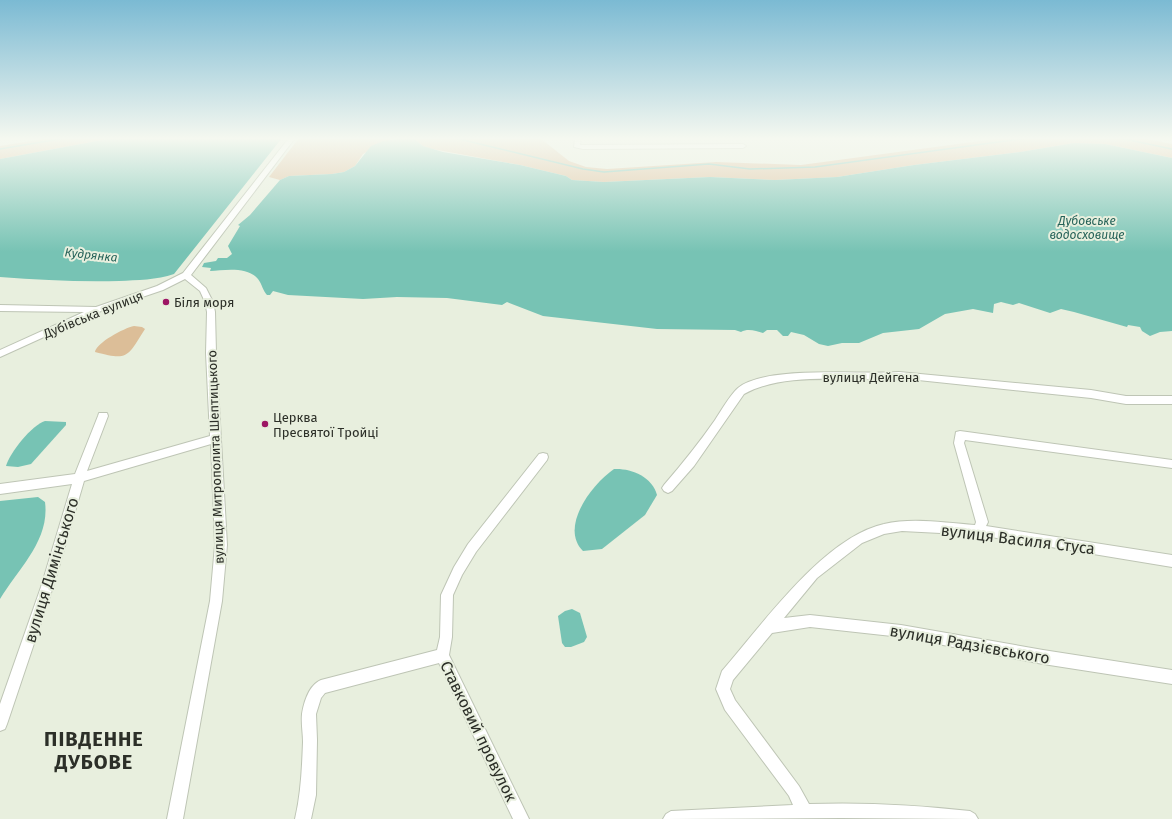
<svg xmlns="http://www.w3.org/2000/svg" width="1172" height="819" font-family="'Fira Sans',sans-serif">
	<style>
		.green { fill: #dcbe98 }
		.water { fill: #77c3b4 }
		.lines { fill: none; stroke-linecap: round; stroke-linejoin: round }
		.stream { stroke: #77c3b4; stroke-width: 1.5 }
		.minor-casing { stroke: #bec5b5; stroke-width: 2 }
		.minor { fill: #fff; fill-rule: evenodd }
		.poi-dot { fill: #9d1564; stroke: #e8efde; stroke-width: 1.5 }
		.labels { text-anchor: middle; stroke-width: 4; stroke-linejoin: round; paint-order: stroke }
		.far-water-label { font-size: 12px; font-style: italic; fill: #256258; stroke: #e8efde }
		.poi-label { font-size: 13px; fill: #2c2f28; stroke: #e8efde; text-anchor: start }
		.street-label { font-size: 13px; fill: #2c2f28; stroke: #e8efde }
		.near-street-label { font-size: 16px; fill: #2c2f28; stroke: #e8efde }
		.near-district-label { font-size: 20px; font-weight: bold; letter-spacing: 1px; fill: #2c2f28; stroke: #e8efde }
	</style>
	<rect width="100%" height="100%" fill="#e8efde"/>
	<g class="green">
		<polygon points="49,138 113,138 0,159 0,146"/>
		<polygon points="299,138 404,138 391,139 363,154 355,166 344,172 332,174 289,176 280,180 269,177"/>
		<polygon points="413,138 540,138 569,161 586,167 607,169 716,162 801,165 1002,138 1142,138 1172,144 1172,158 1105,144 1074,143 1020,152 914,165 837,177 775,180 710,177 604,182 572,180 566,176 520,165 432,149 423,146"/>
		<path d="M134,326L142,327L145,329C127,357 129,361 95,352C96,343 124,328 134,326Z"/>
	</g>
	<g class="water">
		<path d="M113,138H282L174,274C157,280 137,280 119,281C79,282 40,280 0,277V159Z"/>
		<path d="M404,138H413L423,146L443,152L520,165L566,176L572,180L604,182L710,177L775,180L837,177L914,165L1020,152L1074,143L1105,144L1172,158V331L1160,332L1150,336L1142,331L1140,327L1128,325L1127,327L1074,312L1061,309L1050,313L1019,303L1013,305L1001,302L994,304L993,313L973,309L945,314L919,329L883,333L859,343H842L828,346L819,344L804,335L791,332L788,336H783L777,330H767L763,333C756,331 748,328 741,332L735,330L657,329L543,316L507,302L502,305L447,298L397,297L363,299L288,295L273,291L270,295H267C263,291 262,284 258,279C248,266 224,270 210,271L211,268L202,267L204,263L216,261L218,258H227L232,254L228,246L240,226L238,225L250,215L280,180L289,176L332,174L344,172L355,166L371,146L383,141Z"/>
		<path d="M45,421L66,422V425L31,464L18,467L6,466C10,452 32,425 45,421Z"/>
		<path d="M614,469C630,468 652,476 657,495L645,515L602,549L583,551C559,527 592,484 614,469Z"/>
		<path d="M38,497L45,502C50,540 19,568 0,599V501Z"/>
		<polygon points="572,609 580,613 587,637 584,642 571,647 565,647 562,643 558,616 565,611"/>
	</g>
	<g class="lines">
		<g class="stream">
			<polyline points="455,138 583,169 604,172 709,164 750,169 815,167 1027,138"/>
			<polyline points="1120,138 1172,149"/>
			<polyline points="0,149 65,138"/>
		</g>
		<g class="minor-casing">
			<g id="minor">
				<polygon points="289,138 295,138 191,275 206,288 213,302 215,312 216,353 227,545 222,601 183,819 167,819 210,601 215,545 211,444 84,481 53,587 7,724 5,729 0,731 0,704 41,587 72,484 0,494 0,484 75,474 98,416 99,413 107,413 108,416 87,471 210,436 206,353 207,312 205,302 200,291 185,279 163,290 101,311 0,357 0,350 84,312 0,311 0,305 96,307 157,286 183,273"/>
				<polygon points="575,138 581,138 580,145 583,145 743,144 746,146 743,148 583,149 574,147"/>
				<polygon points="1165,138 1172,138 1172,140 1166,139"/>
				<path d="M899,372L1091,390L1126,396H1172V404H1126L1091,398L899,378C850,383 788,370 744,394L694,466L672,491L668,493L664,491L662,488L664,485C682,464 699,443 715,420C721,411 730,395 738,388C765,365 861,375 899,372Z"/>
				<path d="M960,431L1172,460V468L965,440L964,443L988,522L986,526L1172,555V567L979,535L902,531L884,534L862,543L817,578L784,618L810,615L901,625L1043,650L1172,670V684L1043,664L901,637L810,627L772,633L733,680L730,689L735,700L799,786L809,804C863,802 916,805 970,811L975,814L978,819L841,818L663,819L666,814L671,811L793,805L789,796L725,710L716,689L722,671C762,625 824,537 884,524C913,517 946,523 975,525L976,522L954,443L956,432Z"/>
				<path d="M543,453L547,454L548,457L547,460L476,552L462,575L453,595L452,637L449,655L529,819H513L439,663L325,693L321,698L316,714L317,740L316,795L311,819H295C301,793 302,768 303,742C303,733 301,723 302,714C304,702 309,685 321,680L437,650L440,637L441,595L454,567L468,544L539,454Z"/>
			</g>
		</g>
		<use href="#minor" class="minor"/>
	</g>
	<linearGradient id="sky" x2="0" y2="1"><stop stop-color="#7bbad3"/><stop offset="0.55" stop-color="#f5f8f0"/><stop offset="1" stop-color="#f5f8f0" stop-opacity="0"/></linearGradient>
	<rect width="1172" height="252" fill="url(#sky)"/>
	<g class="poi-dot">
		<circle cx="166" cy="302" r="4"/>
		<circle cx="265" cy="424" r="4"/>
	</g>
	<g class="labels">
		<g class="far-water-label">
			<text x="1087" y="225">Дубовське<tspan x="1087" dy="14">водосховище</tspan></text>
			<text transform="translate(91 255) rotate(6)" y="4">Кудрянка</text>
		</g>
		<g class="poi-label">
			<text x="174" y="307">Біля моря</text>
			<text x="273" y="422">Церква<tspan x="273" dy="15">Пресвятої Тройці</tspan></text>
		</g>
		<g class="street-label">
			<text transform="translate(93 314) rotate(-22)" y="5">Дубівська вулиця</text>
			<text x="871" y="382">вулиця Дейгена</text>
			<text transform="translate(215 457) rotate(-92)" y="5">вулиця Митрополита Шептицького</text>
		</g>
		<g class="near-street-label">
			<text transform="translate(1018 539) rotate(7)" y="6">вулиця Василя Стуса</text>
			<text transform="translate(51 570) rotate(-73)" y="6">вулиця Димінського</text>
			<text transform="translate(970 644) rotate(10)" y="6">вулиця Радзієвського</text>
			<text transform="translate(479 731) rotate(64)" y="6">Ставковий провулок</text>
		</g>
		<g class="near-district-label">
			<text x="94" y="746">ПІВДЕННЕ<tspan x="94" dy="23">ДУБОВЕ</tspan></text>
		</g>
	</g>
</svg>
